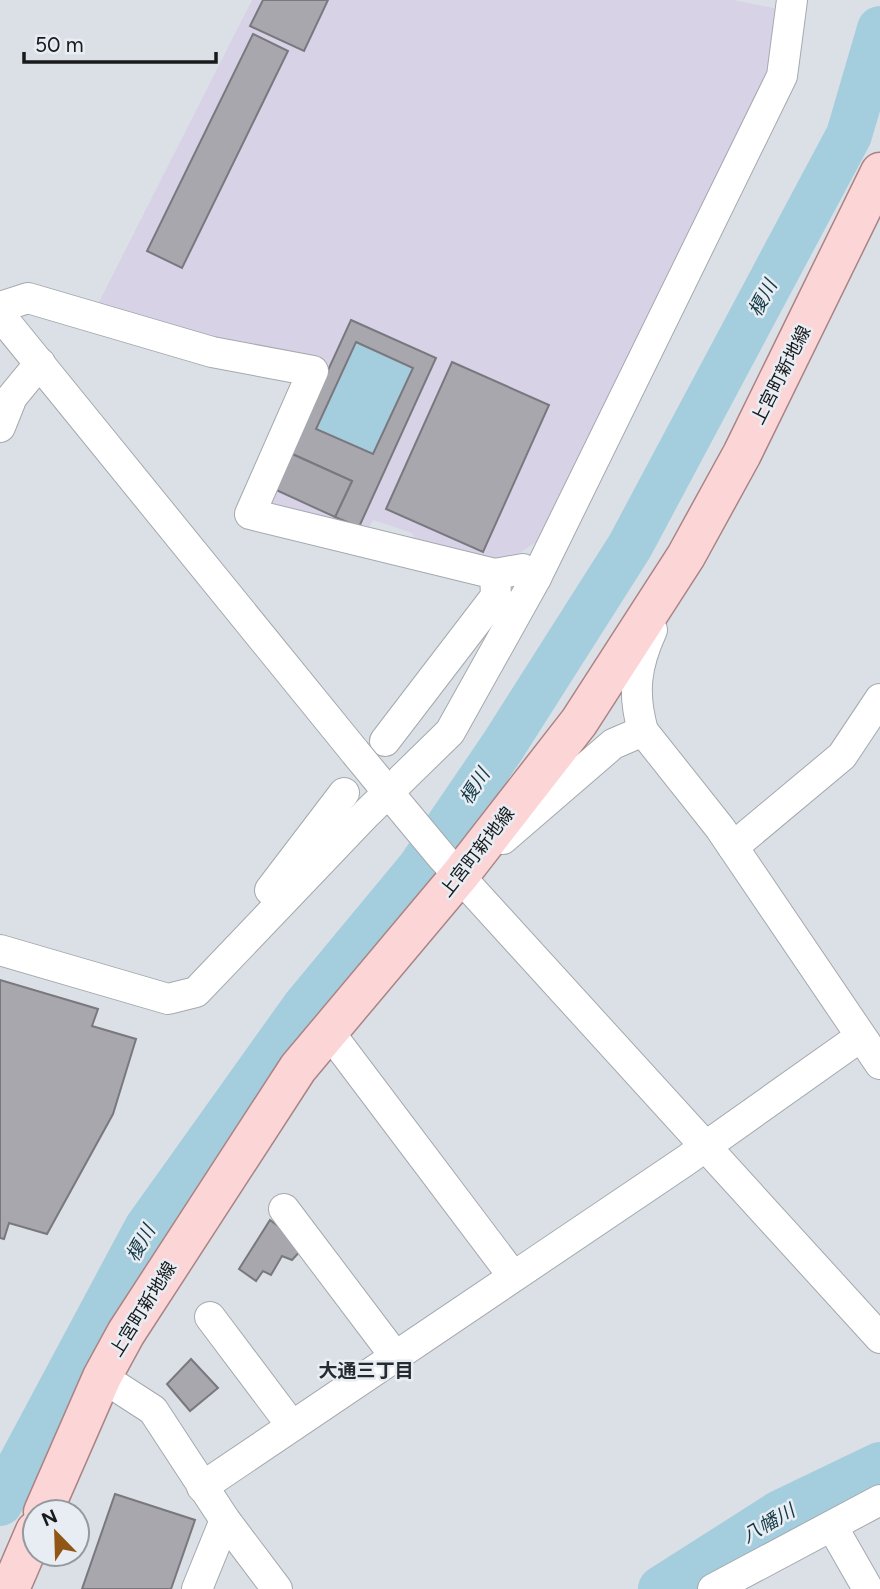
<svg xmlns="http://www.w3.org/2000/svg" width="880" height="1589" font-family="Figtree,'Noto Sans JP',sans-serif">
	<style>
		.education { fill: #d8d2e7 }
		.water { fill: #a4cedd }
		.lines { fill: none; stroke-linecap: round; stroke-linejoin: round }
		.river { stroke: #a4cedd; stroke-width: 46 }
		.building { fill: #a9a7ae; stroke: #7a787f; stroke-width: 2; fill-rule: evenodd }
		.minor-casing { stroke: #a4a9ae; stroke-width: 32 }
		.major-casing { stroke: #ab8384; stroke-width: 41 }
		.minor { stroke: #fff; stroke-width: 30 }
		.major { stroke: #fcd6d7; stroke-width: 38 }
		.minor-bridge-casing { stroke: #a4a9ae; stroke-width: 32; stroke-linecap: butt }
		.minor-bridge { stroke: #fff; stroke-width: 30 }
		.labels { text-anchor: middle; stroke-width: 5; stroke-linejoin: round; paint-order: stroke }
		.street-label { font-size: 18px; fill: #181a1c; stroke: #e7edf3 }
		.water-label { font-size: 19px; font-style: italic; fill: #133a46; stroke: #e7edf3 }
		.neighbourhood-label { font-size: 19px; font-weight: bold; fill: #262b2f; stroke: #e7edf3 }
	</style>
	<rect width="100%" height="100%" fill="#dae0e5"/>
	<polygon class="education" points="252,0 734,0 782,10 770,87 536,542 501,565 418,548 412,533 373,520 364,538 269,507 263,496 326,361 213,340 97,306"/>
	<polygon class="water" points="356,342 413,368 373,454 316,429"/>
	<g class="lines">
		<g class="river">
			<polyline points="0,1503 147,1228 304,1008 420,868 503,746 630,546 849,135 880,29"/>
			<polyline points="661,1589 780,1513 880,1465"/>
		</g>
	</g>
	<g class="building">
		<polygon points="263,0 328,0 304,51 250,26"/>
		<polygon points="253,34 288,51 182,268 147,251"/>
		<path d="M351,320L436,358L359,527L335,517L352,481L290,453ZM356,342L413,368L373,454L316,429Z"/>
		<polygon points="452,362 549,405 483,552 386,509"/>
		<polygon points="290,453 352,481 335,517 274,489"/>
		<polygon points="0,980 98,1009 92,1026 136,1039 113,1114 47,1234 9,1223 4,1239 0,1238"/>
		<polygon points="270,1220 305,1246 292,1260 282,1256 271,1275 263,1271 256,1281 239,1269"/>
		<polygon points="191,1359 218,1388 190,1411 167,1384"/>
		<polygon points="115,1494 195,1520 171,1589 82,1589"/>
	</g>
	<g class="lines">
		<g class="minor-casing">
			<g id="minor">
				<polyline points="0,307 28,298 212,352 313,371 250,514 495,574 496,596 385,741"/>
				<polyline points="0,315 355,752"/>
				<polyline points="0,427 12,397 40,363"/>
				<polyline points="536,578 782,76 792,0"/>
				<path d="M652,630C636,665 632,692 643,731L720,828L880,1064"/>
				<polyline points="378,780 442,857 880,1338"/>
				<polyline points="503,839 613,744 643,731"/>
				<polyline points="733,847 842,756 880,699"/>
				<polyline points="270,890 344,793"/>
				<polyline points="0,950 168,999 196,992 366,814 450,732 536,578 523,569 495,574"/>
				<polyline points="329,1032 513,1276"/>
				<polyline points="284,1209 395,1356"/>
				<polyline points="210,1317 292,1426"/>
				<polyline points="102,1377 153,1410 225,1520 277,1589"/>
				<polyline points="202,1487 685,1161 860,1037"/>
				<polyline points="832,1526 868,1589"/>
				<polyline points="197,1589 225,1520"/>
				<polyline points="713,1589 880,1500"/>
			</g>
		</g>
		<g class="major-casing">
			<g id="major">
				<polyline points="43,1512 102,1377 126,1333 298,1068 460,875 579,722 686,556 742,454 880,172"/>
				<polyline points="10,1589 35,1531"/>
			</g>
		</g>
		<use href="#minor" class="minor"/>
		<use href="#major" class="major"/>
		<g class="minor-bridge-casing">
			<polyline id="minor-bridge" points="355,752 378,780"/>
		</g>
		<use href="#minor-bridge" class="minor-bridge"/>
	</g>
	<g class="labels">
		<g class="street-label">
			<text transform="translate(781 375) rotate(-63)" y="6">上宮町新地線</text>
			<text transform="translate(477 852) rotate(-52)" y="6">上宮町新地線</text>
			<text transform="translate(143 1309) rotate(-58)" y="6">上宮町新地線</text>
		</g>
		<g class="water-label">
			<text transform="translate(762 298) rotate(-62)" y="7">榎川</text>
			<text transform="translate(474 786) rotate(-57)" y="7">榎川</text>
			<text transform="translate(140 1243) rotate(-60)" y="7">榎川</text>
			<text transform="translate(768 1523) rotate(-30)" y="7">八幡川</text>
		</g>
		<g class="neighbourhood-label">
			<text x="366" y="1377">大通三丁目</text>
		</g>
	</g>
	<g transform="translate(56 1533) rotate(337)"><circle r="33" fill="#e7edf3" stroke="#94999d" stroke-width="2"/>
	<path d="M0-5L12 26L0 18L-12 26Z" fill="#915516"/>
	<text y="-10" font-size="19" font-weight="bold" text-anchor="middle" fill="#181a1c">N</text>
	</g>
	<path d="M24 52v10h192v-10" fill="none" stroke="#181a1c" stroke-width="3.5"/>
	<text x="35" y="52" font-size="21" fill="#181a1c" stroke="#e7edf3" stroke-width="5" paint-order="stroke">50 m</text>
</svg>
